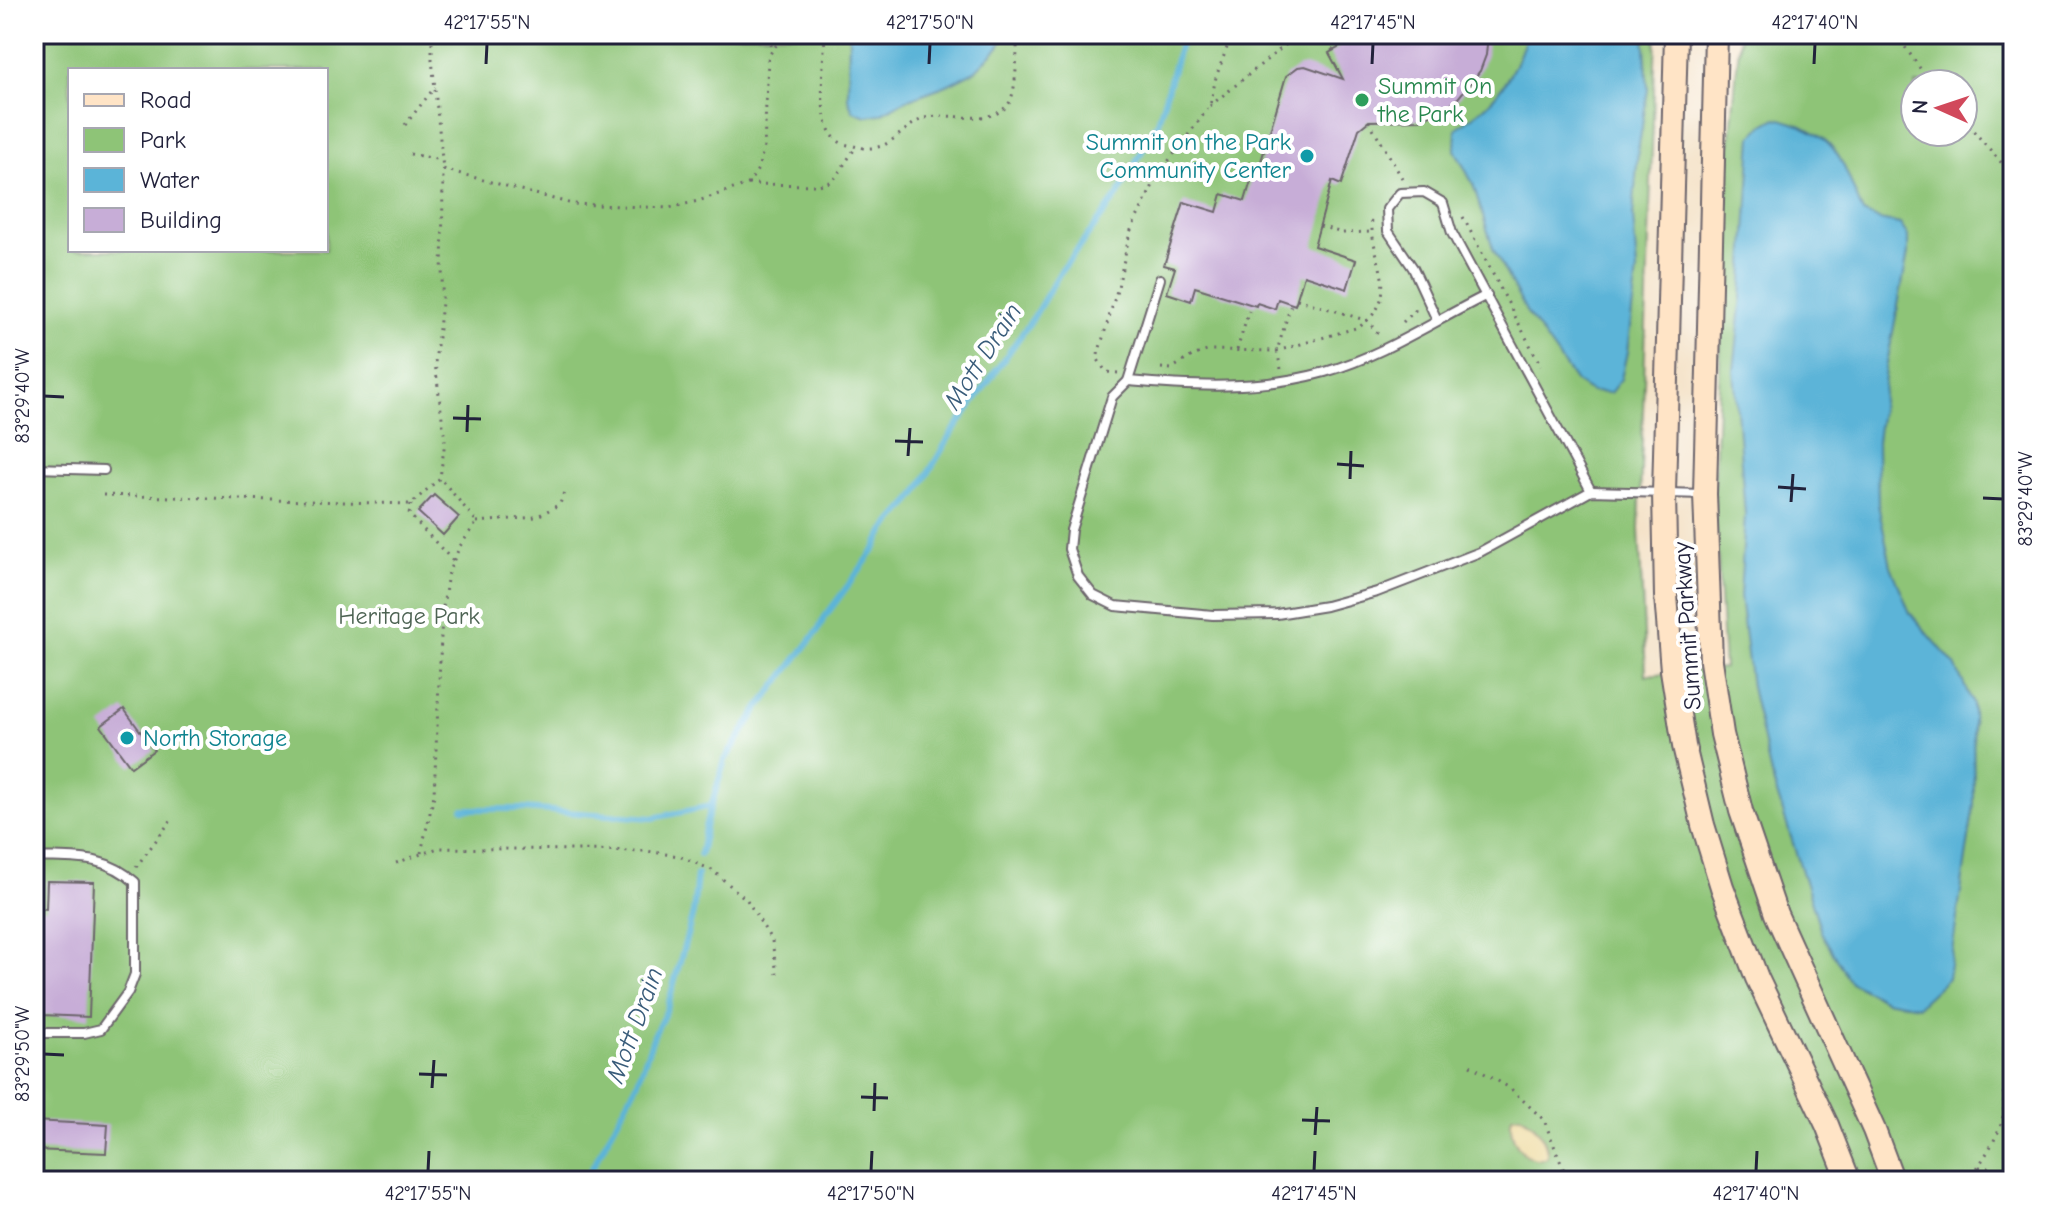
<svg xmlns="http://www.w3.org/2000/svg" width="2047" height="1215" font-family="'Comic Neue',sans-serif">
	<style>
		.green { fill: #8ec477; stroke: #587359; stroke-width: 2; fill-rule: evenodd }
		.sand { fill: #eeda9e; stroke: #887e6c; stroke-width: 2 }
		.water { fill: #5bb4d8; stroke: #3e6b8a; stroke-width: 2 }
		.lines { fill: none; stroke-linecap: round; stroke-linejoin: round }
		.stream { stroke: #5bb4d8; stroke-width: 6 }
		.building { fill: #c7add7 }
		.lane-casing { stroke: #6c656c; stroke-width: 12 }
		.secondary-casing { stroke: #6c656c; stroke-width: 26 }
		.path { stroke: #6c656c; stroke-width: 3; stroke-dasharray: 2 6; stroke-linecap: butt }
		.lane { stroke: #fff; stroke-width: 8 }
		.secondary { stroke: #ffe4c6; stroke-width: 22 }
		.ticks { fill: none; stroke: #22223b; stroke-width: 3 }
		.leisure-dot { fill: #2e9e5b; stroke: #fff; stroke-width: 3 }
		.culture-dot { fill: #0f9aa8; stroke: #fff; stroke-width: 3 }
		.labels { text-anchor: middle; stroke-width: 8; stroke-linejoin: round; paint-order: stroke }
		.leisure-label { font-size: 24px; fill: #27864d; stroke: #fff; text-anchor: start }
		.culture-label { font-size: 24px; fill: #0d838f; stroke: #fff; text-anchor: end }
		.park-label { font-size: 24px; fill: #4d6353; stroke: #fff }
		.street-label { font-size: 24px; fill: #22223b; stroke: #fff }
		.water-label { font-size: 26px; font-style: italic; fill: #395c7a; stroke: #fff }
		.neatline { fill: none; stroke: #22223b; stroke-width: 3 }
		.ticks-label { font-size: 20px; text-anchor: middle; fill: #22223b }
	</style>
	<rect width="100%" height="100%" fill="#fff"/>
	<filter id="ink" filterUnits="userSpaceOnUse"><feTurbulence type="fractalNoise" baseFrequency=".0125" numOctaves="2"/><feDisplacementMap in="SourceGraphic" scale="16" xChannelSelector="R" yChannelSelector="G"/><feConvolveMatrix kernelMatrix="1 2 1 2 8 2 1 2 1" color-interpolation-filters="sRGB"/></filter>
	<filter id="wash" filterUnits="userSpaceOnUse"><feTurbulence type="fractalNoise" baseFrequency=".006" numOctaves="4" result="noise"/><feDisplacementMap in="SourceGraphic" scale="32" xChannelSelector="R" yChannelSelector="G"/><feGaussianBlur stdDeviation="1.8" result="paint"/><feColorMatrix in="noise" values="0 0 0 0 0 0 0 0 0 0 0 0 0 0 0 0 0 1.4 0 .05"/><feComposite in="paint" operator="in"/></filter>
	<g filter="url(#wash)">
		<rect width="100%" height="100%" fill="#f4e2c7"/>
		<path class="green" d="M34,34H1656L1639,529L1646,675L1724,668L1714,492L1730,143L1740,34H2013V1181H34ZM70,70H326V250H70ZM1915,84H1963V132H1915Z"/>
		<path class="sand" d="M1520,1115C1534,1122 1549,1141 1547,1157C1525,1167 1506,1136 1512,1116Z"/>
		<g class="water">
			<polygon points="849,34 1006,34 999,47 975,71 947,85 906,100 880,114 866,116 853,111 848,99"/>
			<path d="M1527,34H1644L1648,89L1638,151L1633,216L1637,271L1627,352L1621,379L1610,393L1591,392L1576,382L1527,313L1494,251L1473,184L1455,150L1456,129C1464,122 1473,117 1481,110C1503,92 1519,61 1527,34Z"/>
			<path d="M1776,118C1840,133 1840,159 1863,213L1879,220L1900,224L1908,236V253L1886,369L1877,442L1878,504L1891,566L1910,613L1955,665L1973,704L1974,805L1948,978L1918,1006L1885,1000L1850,982L1822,934L1771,775L1751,687L1740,596L1745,515L1734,370L1742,297L1752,136L1765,124Z"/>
		</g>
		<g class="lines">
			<g class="stream">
				<polyline points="463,809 522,809 653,818 711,806"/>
				<polyline points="700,854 706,823 725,760 758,709 817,632 824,618 875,549 885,530 915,496 950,436 1033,318 1059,274 1118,195 1158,122 1183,34"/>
				<polyline points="585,1181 637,1084 654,1035 667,1009 693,913 697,875"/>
			</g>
		</g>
		<g id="blocks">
			<g class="building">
				<polygon points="1342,34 1488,34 1486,55 1480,71 1455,102 1421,120 1369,121 1359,129 1341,185 1332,181 1314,246 1356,260 1347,289 1304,275 1295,305 1278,299 1275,309 1257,303 1256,306 1195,287 1191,301 1167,293 1175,268 1164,265 1184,202 1217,212 1222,194 1245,201 1253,174 1257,175 1286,76 1298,67 1305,66 1343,79 1329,53 1338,48"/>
				<polygon points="434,495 459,517 443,535 418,512"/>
				<polygon points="124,709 154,750 131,767 101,726"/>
				<polygon points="47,881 94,882 89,1017 42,1015 42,1008 34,1007 34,908 46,909"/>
				<polygon points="34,1121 108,1125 106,1153 34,1150"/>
			</g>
		</g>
	</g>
	<g filter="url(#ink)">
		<use href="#blocks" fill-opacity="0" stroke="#6c656c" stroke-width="2"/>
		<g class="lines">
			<g class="lane-casing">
				<g id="lane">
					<path d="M1487,295C1434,321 1382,356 1325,372C1261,390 1194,387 1128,381L1112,397L1071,530L1069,549L1078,576L1093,595L1115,606L1213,615L1277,614L1326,606L1377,592L1480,552L1591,491L1704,494"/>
					<polyline points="1437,320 1413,268 1388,231 1387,209 1400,193 1424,192 1443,203 1452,233 1591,491"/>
					<polyline points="1128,381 1160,279"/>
					<polyline points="34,468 104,470"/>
					<path d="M34,857C74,859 104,854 135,882V974L128,992L101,1029L84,1033H34"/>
				</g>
			</g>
			<g class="secondary-casing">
				<g id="secondary">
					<polyline points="1676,34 1664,493 1666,596 1672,670 1684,746 1703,825 1722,887 1757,978 1827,1125 1849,1181"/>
					<polyline points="1716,34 1705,494 1711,661 1722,734 1741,811 1776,914 1874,1130 1893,1181"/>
				</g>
			</g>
			<g class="path">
				<path d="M432,34V59L443,169L572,204L669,208L698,201L748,184L758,169L764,147L768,60C776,32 801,38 825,36"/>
				<path d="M825,34C824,60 815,123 837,140C841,144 848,145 854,146C863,149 875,149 884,145C898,138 910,123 925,118C949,111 987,127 1007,106C1018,94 1016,50 1018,34"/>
				<polyline points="1272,34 1295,37"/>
				<polyline points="1896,34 1931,84"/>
				<polyline points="771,46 772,34"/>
				<polyline points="1210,106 1295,37 1312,35 1325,39 1333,51"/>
				<polyline points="1963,119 2013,176"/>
				<polyline points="1369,121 1402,178"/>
				<polyline points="405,125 435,87"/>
				<polyline points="410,154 441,160"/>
				<polyline points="748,184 819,185 833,181 856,147"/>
				<polyline points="1463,217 1541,366"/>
				<polyline points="1320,226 1342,233 1371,232"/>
				<polyline points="1297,299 1368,321 1379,335"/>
				<polyline points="1403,322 1415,311 1415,307"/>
				<polyline points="1237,350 1249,311"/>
				<path d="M1161,368L1171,369L1192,356L1210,350L1277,351L1359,327C1406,294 1368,259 1372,216"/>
				<polyline points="1281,369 1277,351 1291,304"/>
				<polyline points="1118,373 1106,372 1097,358 1118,287 1130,232 1158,175 1210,106 1216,77 1232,34"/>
				<polyline points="103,495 411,504 440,478 445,441 435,363 442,303 443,169"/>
				<polyline points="411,504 409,514 453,561"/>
				<polyline points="477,522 536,517 560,504 564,492"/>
				<polyline points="421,853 434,795 442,614 448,573 460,546 477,522 440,478"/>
				<polyline points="396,863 438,848 646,851 679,856 712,870 747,900 772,941 777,974"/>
				<polyline points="136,867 172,819"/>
				<polyline points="1470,1065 1510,1088 1544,1120 1568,1181"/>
				<polyline points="1979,1167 2013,1170"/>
				<polyline points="1911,1181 1975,1172"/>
				<path d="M1968,1181C1979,1166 2001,1134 2003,1116C2007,1082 2001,1049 2013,1017"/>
			</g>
			<use href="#lane" class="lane"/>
			<use href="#secondary" class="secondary"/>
		</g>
	</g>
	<path class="ticks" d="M486,64L487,44M929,64L930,44M1372,64L1373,44M1814,64L1815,44M44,396L64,397M453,418L481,419M467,432L468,405M895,441L923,442M908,456L910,428M1337,464L1364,466M1350,479L1351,451M1778,487L1806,489M1983,498L2003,499M1791,502L1793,474M44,1054L64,1055M419,1074L447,1075M432,1088L434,1060M861,1097L888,1098M874,1111L875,1083M1302,1120L1330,1121M1315,1135L1317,1107M428,1171L429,1151M871,1171L872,1151M1314,1171L1315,1151M1756,1171L1757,1151"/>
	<circle class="leisure-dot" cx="1362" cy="100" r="8"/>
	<g class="culture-dot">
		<circle cx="1307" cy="156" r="8"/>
		<circle cx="127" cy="738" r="8"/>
	</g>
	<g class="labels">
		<g class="leisure-label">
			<text x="1378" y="94">Summit On<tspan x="1378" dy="28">the Park</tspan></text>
		</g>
		<g class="culture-label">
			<text x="1291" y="150">Summit on the Park<tspan x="1291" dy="28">Community Center</tspan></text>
			<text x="143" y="746" text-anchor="start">North Storage</text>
		</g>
		<g class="park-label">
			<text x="409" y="624">Heritage Park</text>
		</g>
		<g class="street-label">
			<text transform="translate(1687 626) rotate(-94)" y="8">Summit Parkway</text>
		</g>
		<g class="water-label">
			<text transform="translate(982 356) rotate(-57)" y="9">Mott Drain</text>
			<text transform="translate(634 1025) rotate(-70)" y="9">Mott Drain</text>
		</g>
	</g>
	<rect width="2047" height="1215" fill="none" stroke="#fff" stroke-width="88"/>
	<rect x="68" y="68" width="260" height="184" fill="#ffffff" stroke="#a7a7b1" stroke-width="2"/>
	<rect x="84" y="94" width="40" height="12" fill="#ffe4c6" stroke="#a7a7b1" stroke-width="2"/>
	<text x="140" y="108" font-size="24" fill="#22223b">Road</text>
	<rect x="84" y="128" width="40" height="24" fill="#8ec477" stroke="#a7a7b1" stroke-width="2"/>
	<text x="140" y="148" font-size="24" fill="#22223b">Park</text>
	<rect x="84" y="168" width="40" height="24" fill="#5bb4d8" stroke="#a7a7b1" stroke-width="2"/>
	<text x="140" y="188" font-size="24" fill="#22223b">Water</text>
	<rect x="84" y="208" width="40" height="24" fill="#c7add7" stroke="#a7a7b1" stroke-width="2"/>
	<text x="140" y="228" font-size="24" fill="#22223b">Building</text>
	<g transform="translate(1939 108) rotate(273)"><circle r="38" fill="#ffffff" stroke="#a7a7b1" stroke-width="2"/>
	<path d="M0-6L14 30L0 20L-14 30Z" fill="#d1495b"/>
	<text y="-12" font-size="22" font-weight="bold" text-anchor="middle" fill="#22223b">N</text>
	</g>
	<rect x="44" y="44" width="1959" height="1127" class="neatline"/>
	<g class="ticks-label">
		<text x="487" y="29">42°17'55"N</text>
		<text x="930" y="29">42°17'50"N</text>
		<text x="1373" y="29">42°17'45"N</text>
		<text x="1815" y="29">42°17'40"N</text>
		<text transform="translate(22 396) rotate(-90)" y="7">83°29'40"W</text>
		<text transform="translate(2025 499) rotate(-90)" y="7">83°29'40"W</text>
		<text transform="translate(22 1054) rotate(-90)" y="7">83°29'50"W</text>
		<text x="428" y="1200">42°17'55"N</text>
		<text x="871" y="1200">42°17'50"N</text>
		<text x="1314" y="1200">42°17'45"N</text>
		<text x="1756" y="1200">42°17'40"N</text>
	</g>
</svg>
